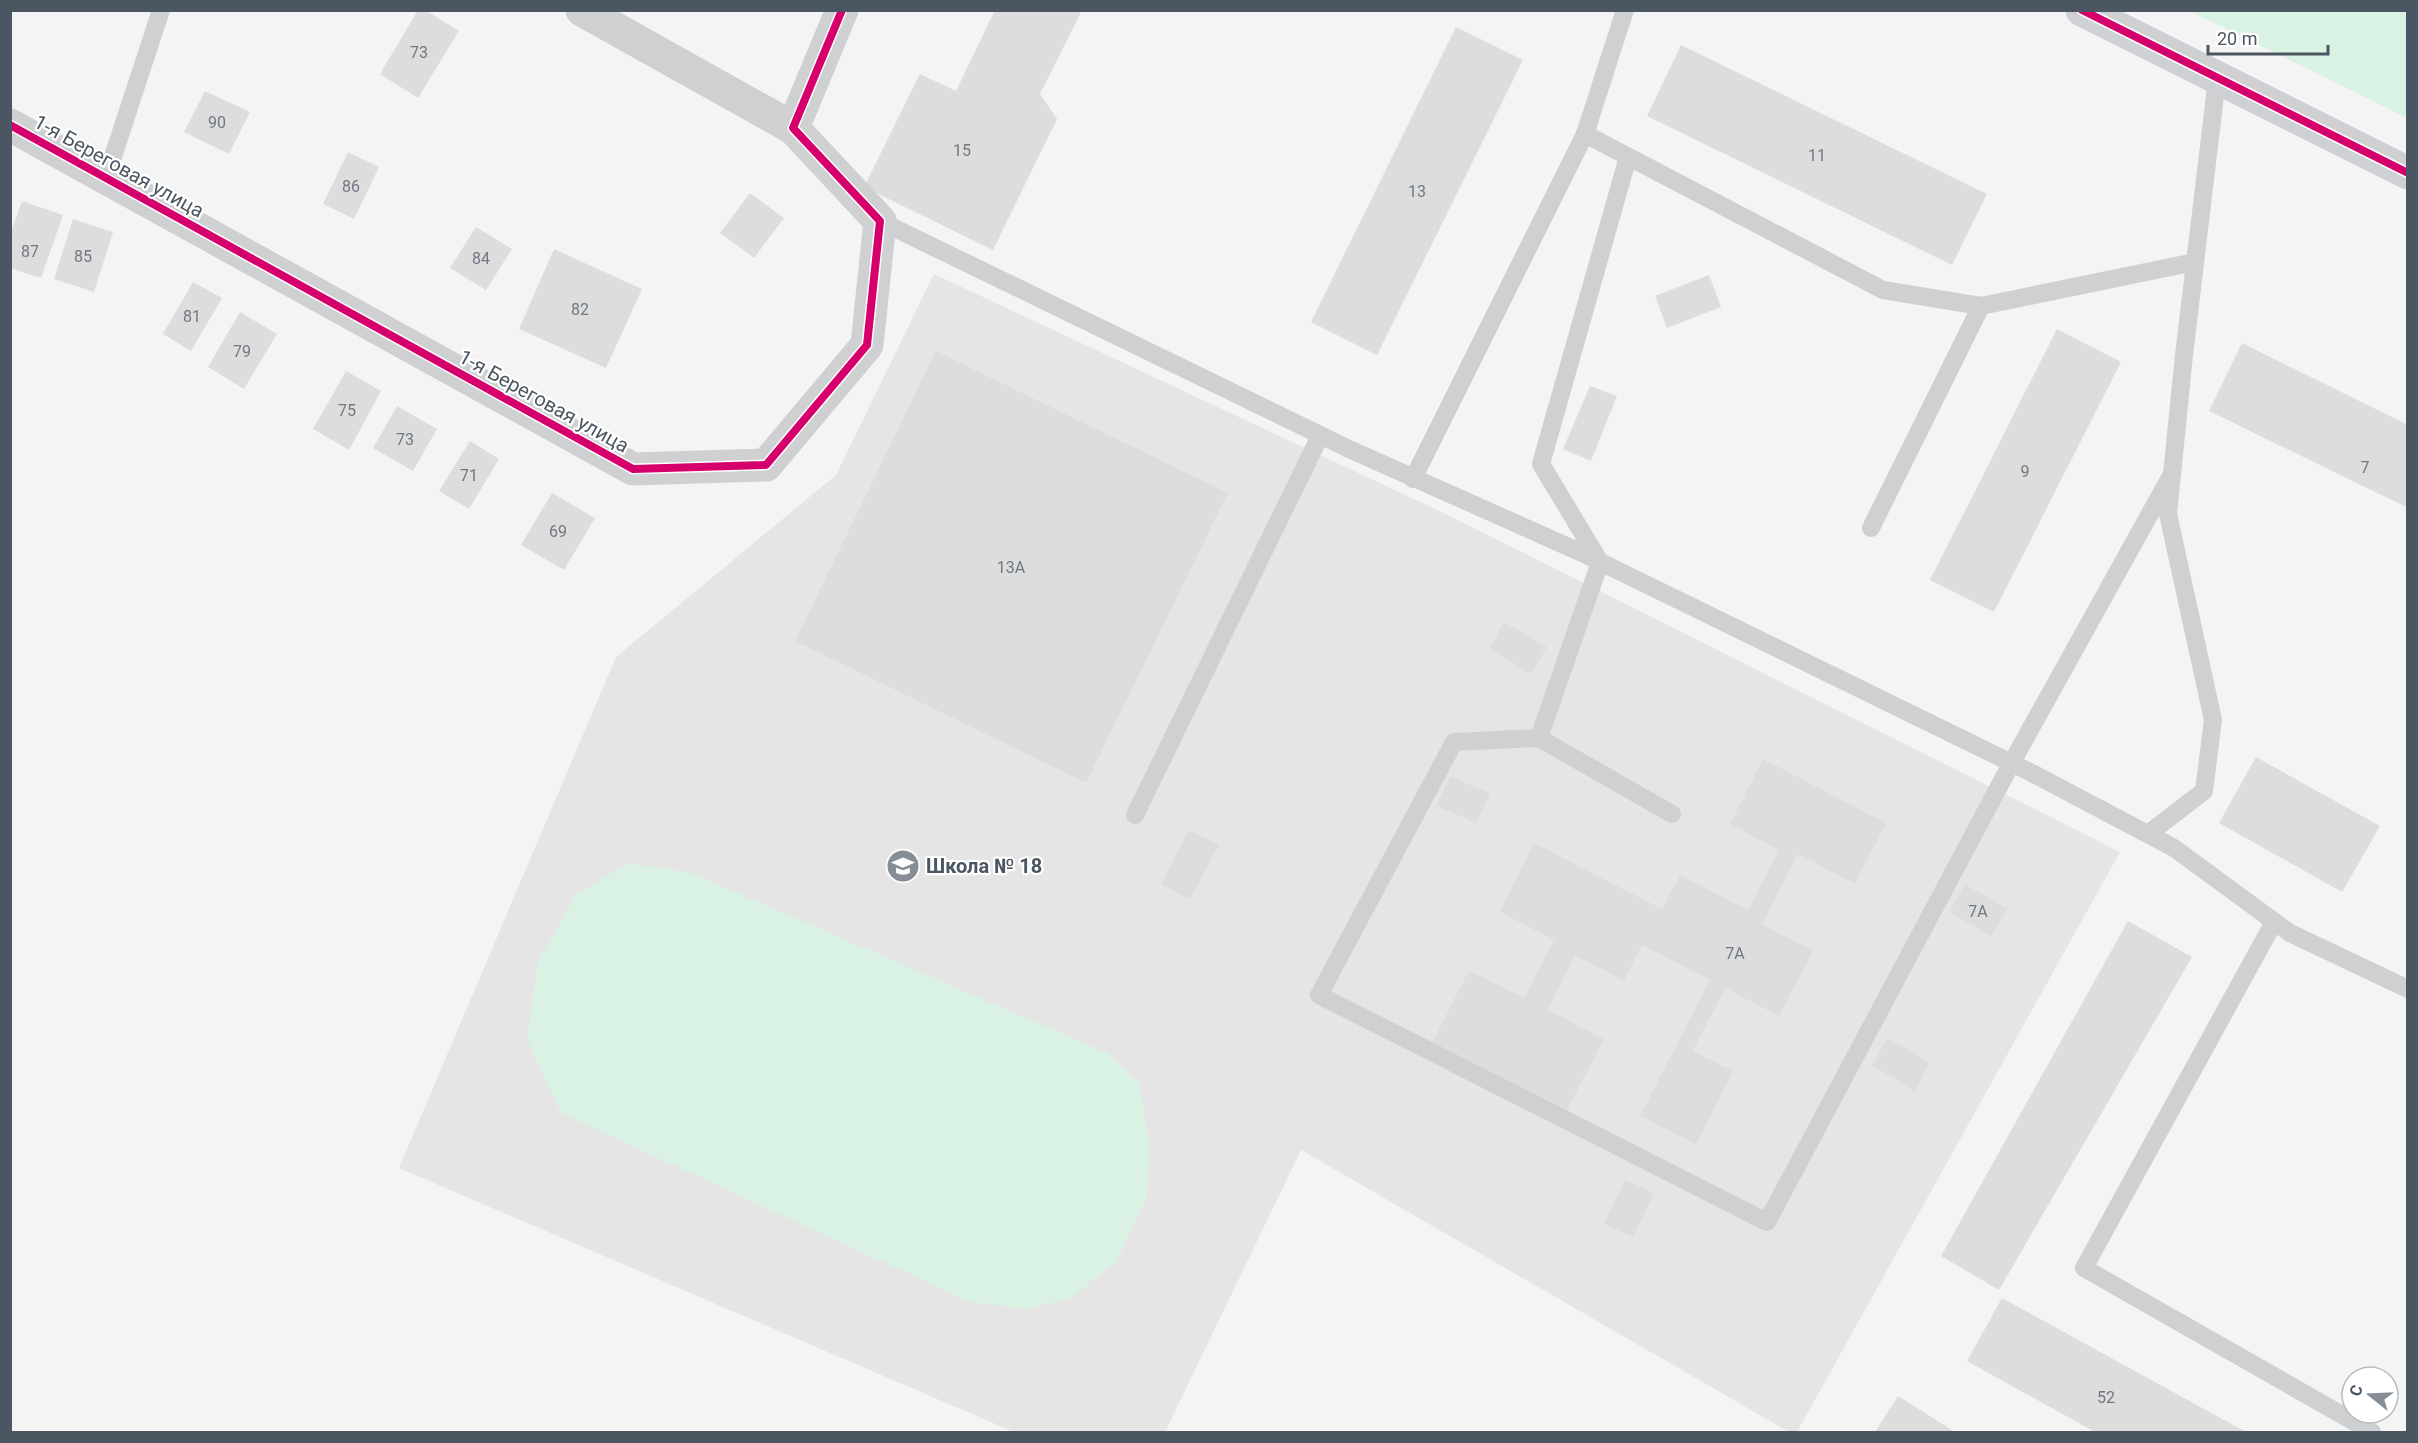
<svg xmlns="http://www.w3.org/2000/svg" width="2418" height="1443" font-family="Roboto,sans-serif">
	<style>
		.education { fill: #e6e5e6 }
		.green { fill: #d9f2e3 }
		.building { fill: #ddddde }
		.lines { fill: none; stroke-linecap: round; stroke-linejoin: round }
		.lane { stroke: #ced0d2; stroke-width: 18 }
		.street { stroke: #ced0d2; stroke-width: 33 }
		.secondary { stroke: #ced0d4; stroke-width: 33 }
		.cycleway-casing { stroke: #fff; stroke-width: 11 }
		.cycleway { stroke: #d6006c; stroke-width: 8 }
		.labels { text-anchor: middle; stroke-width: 4.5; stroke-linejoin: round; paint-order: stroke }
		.number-label { font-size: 16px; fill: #707881 }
		.street-label { font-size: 20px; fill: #4a5661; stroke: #fff }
		.poi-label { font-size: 20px; font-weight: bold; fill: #4a5661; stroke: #fff; text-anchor: start }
	</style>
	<rect width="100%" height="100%" fill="#f4f4f4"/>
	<polygon class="education" points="934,274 1450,516 2120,852 1797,1432 1789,1432 1301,1150 1165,1432 1014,1432 399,1168 616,657 836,475"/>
	<g class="green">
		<polygon points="2190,11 2407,11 2407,118"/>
		<polygon points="629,863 691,873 1107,1053 1140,1085 1149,1146 1147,1195 1117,1261 1071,1298 1028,1309 970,1302 561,1113 527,1039 538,962 577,894"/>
	</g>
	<g class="building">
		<polygon points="418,10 425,10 459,31 418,98 380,74"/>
		<polygon points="995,10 1082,10 1040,94 1057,119 993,250 864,187 920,74 956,91"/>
		<polygon points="1456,27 1523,60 1377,355 1311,322"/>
		<polygon points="1681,45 1987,194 1952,265 1647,116"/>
		<polygon points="205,91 250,112 229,154 184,132"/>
		<polygon points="348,152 379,167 354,219 323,204"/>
		<polygon points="750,193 784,218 754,258 720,233"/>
		<polygon points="22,201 63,215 41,278 10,268 10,235"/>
		<polygon points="73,219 113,232 94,292 54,279"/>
		<polygon points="476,227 512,249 486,290 450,268"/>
		<polygon points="554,249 642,289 606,368 519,329"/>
		<polygon points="1709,275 1721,307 1667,328 1655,296"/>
		<polygon points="193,282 222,298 191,351 163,334"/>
		<polygon points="240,312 277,334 244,389 208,367"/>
		<polygon points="2057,329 2121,362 1994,612 1930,580"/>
		<polygon points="2242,343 2408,425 2408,508 2209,411"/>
		<polygon points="936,351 1228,493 1086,783 795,641"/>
		<polygon points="346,371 381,391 349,450 313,429"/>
		<polygon points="1590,386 1617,396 1591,461 1563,449"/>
		<polygon points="397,406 437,429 413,471 373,448"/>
		<polygon points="470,441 499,459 469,509 439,491"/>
		<polygon points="552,493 595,518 564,570 521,545"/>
		<polygon points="1504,622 1547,647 1531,674 1489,649"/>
		<polygon points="2256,757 2380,826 2342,892 2219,823"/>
		<polygon points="1763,759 1886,823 1855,884 1798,854 1762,924 1813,951 1779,1016 1725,988 1693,1051 1733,1071 1696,1144 1640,1116 1710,980 1642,945 1624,981 1575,955 1548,1010 1604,1039 1566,1112 1432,1043 1469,970 1524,998 1554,940 1500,912 1534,843 1662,909 1680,875 1748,910 1779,850 1730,824"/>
		<polygon points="1450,776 1490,793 1477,823 1436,806"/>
		<polygon points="1189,830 1219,845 1190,899 1161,884"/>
		<polygon points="1965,884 2007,909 1991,936 1949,912"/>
		<polygon points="2128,921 2192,957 1999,1290 1941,1256"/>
		<polygon points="1888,1038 1930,1063 1915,1091 1872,1065"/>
		<polygon points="1625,1180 1654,1193 1633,1237 1604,1224"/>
		<polygon points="2002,1298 2246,1432 2095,1432 1967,1361"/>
		<polygon points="1898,1396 1955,1432 1875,1432"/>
	</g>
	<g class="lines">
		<g class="lane">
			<polyline points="1625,10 1585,134 1883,290 1981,306"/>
			<polyline points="106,178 161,10"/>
			<polyline points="880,221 1349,449 1580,552 2032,773 2174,848 2290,933 2408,989"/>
			<polyline points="1413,479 1585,134"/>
			<polyline points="1871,528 1981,306 2195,262"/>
			<polyline points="1539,738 1600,562 1541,464 1628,157"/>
			<polyline points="1672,814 1539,738 1454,742 1319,995 1767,1222 2011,764 2172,474"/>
			<polyline points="1135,815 1320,436"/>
			<polyline points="2148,834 2204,791 2213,720 2168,514 2184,355 2217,79"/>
			<polyline points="2274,922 2084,1268 2372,1432"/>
		</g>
		<g class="street">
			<polyline points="582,10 793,128"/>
			<polyline points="10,125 633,469 766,465 867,345 880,221 793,128 842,10"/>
		</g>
		<polyline class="secondary" points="2082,10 2408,173"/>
		<g class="cycleway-casing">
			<g id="cycleway">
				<polyline points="2082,10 2408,173"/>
				<polyline points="10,125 633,469 766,465 867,345 880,221 793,128 842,10"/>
			</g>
		</g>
		<use href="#cycleway" class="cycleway"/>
	</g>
	<defs>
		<g id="school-disc" transform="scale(1.725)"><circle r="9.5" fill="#868d94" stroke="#fff"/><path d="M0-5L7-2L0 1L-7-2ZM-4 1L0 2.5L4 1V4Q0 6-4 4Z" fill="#fff"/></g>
	</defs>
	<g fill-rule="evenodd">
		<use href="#school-disc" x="903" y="866"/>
	</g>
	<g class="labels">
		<g class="number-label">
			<text x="419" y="58">73</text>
			<text x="217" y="128">90</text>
			<text x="962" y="156">15</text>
			<text x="1817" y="161">11</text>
			<text x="351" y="192">86</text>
			<text x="1417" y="197">13</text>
			<text x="30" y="257">87</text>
			<text x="83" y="262">85</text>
			<text x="481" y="264">84</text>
			<text x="580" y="315">82</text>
			<text x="192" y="322">81</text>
			<text x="242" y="357">79</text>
			<text x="347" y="416">75</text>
			<text x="405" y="445">73</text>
			<text x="2365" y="473">7</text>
			<text x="2025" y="477">9</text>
			<text x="469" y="481">71</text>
			<text x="558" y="537">69</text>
			<text x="1011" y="573">13А</text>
			<text x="1978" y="917">7А</text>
			<text x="1735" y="959">7А</text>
			<text x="2106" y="1403">52</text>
		</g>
		<g class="street-label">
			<text transform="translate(119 166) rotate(29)" y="7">1-я Береговая улица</text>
			<text transform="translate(544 401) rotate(29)" y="7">1-я Береговая улица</text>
		</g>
		<g class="poi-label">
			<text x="926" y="873">Школа № 18</text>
		</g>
	</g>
	<rect width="2418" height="1443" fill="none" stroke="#4a5661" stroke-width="24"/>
	<g transform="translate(2370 1395) rotate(288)"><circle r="28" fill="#ffffff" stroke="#b7bbc0" stroke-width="1.5"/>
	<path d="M0-4.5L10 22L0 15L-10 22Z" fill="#868d94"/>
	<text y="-9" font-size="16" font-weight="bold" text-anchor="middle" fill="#4a5661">С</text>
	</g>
	<path d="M2208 45v9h120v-9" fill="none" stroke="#4a5661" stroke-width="3"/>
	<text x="2217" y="45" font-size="18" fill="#4a5661" stroke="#ffffff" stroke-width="4.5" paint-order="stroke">20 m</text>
</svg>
